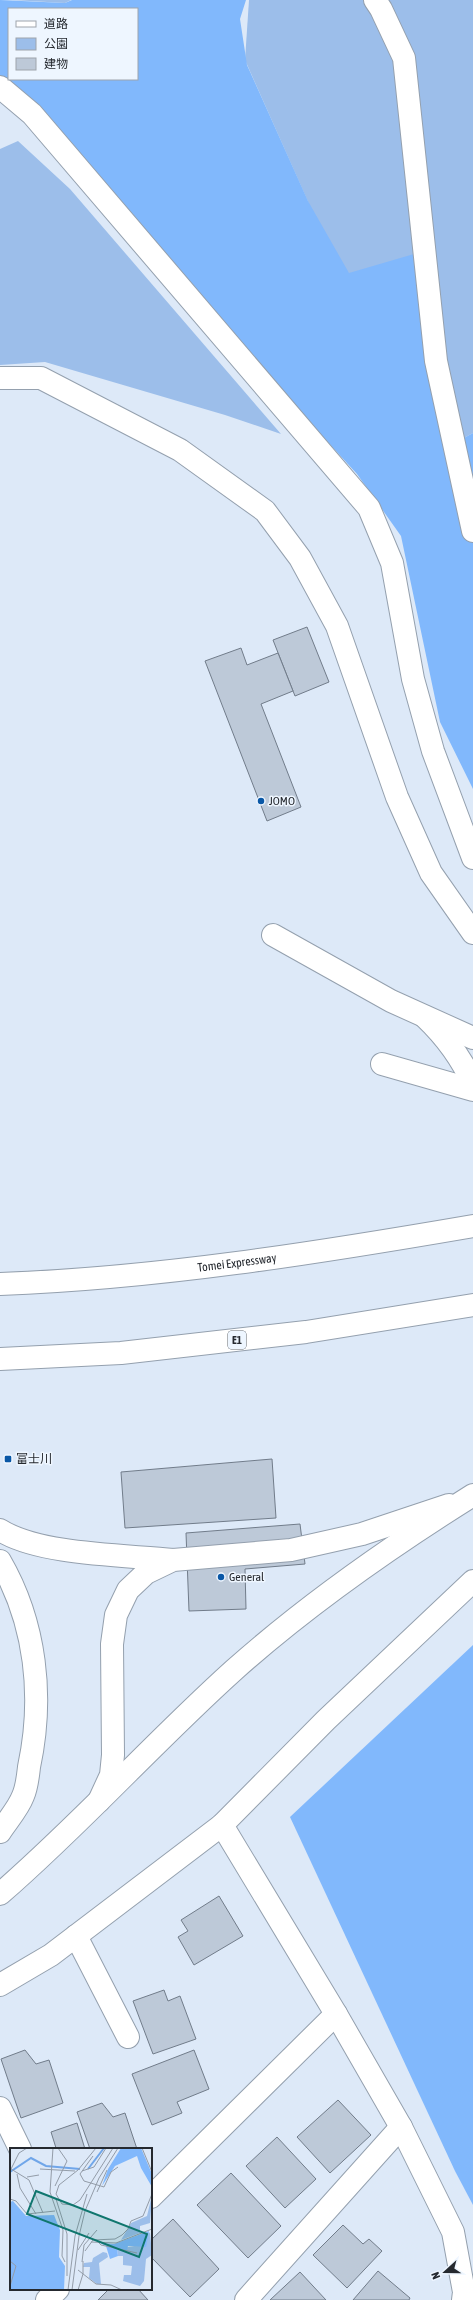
<svg xmlns="http://www.w3.org/2000/svg" width="473" height="2300" font-family="'Asap Condensed','Noto Sans JP',sans-serif">
	<style>
		.green { fill: #9cbeea }
		.forest { fill: #81b8fc; fill-rule: evenodd }
		.building { fill: #bdc9d8; stroke: #717c8a }
		.lines { fill: none; stroke-linecap: round; stroke-linejoin: round }
		.minor-casing { stroke: #94a0ae; stroke-width: 24 }
		.highway-casing { stroke: #94a0ae; stroke-width: 24 }
		.minor { stroke: #fff; stroke-width: 22 }
		.highway { stroke: #fff; stroke-width: 22 }
		.poi-dot { fill: #0957a6; stroke: #eef6ff; stroke-width: 1.5 }
		.labels { text-anchor: middle; stroke-width: 3; stroke-linejoin: round; paint-order: stroke }
		.shield { fill: #eef6ff; stroke: #61666d; stroke-width: 1 }
		.shield-label { font-size: 11px; font-weight: bold; fill: #25292f }
		.poi-label { font-size: 12px; fill: #25292f; stroke: #eef6ff; text-anchor: start }
		.street-label { font-size: 12px; fill: #25292f; stroke: #eef6ff }
		.inset-river { fill: none; stroke: #70a6e9; stroke-width: 2 }
		.inset-road { fill: none; stroke: #939ca8; stroke-width: 1 }
		.view { fill: #0f766e; fill-opacity: 0.15; stroke: #0f766e; stroke-width: 2 }
		.inset-edge { fill: none; stroke: #25292f; stroke-width: 2 }
	</style>
	<rect width="100%" height="100%" fill="#dde9f8"/>
	<g class="green">
		<polygon points="12,0 71,0 65,3"/>
		<polygon points="249,0 473,0 473,433 462,439 341,276 245,60"/>
		<polygon points="18,141 70,189 281,434 225,415 45,362 0,365 0,149"/>
	</g>
	<g class="forest">
		<path d="M0,0L65,3L72,0H246L240,19L247,65L308,201L349,273L414,254L462,439L473,433V789L440,722L401,536L357,474L217,321L36,110L0,75ZM9,9H137V79H9Z"/>
		<polygon points="473,1645 473,2205 455,2171 290,1817"/>
	</g>
	<g class="building">
		<polygon points="307,627 329,682 295,696 273,640"/>
		<polygon points="241,648 247,665 278,653 293,691 261,704 301,807 267,821 205,661"/>
		<polygon points="272,1459 276,1518 125,1528 121,1472"/>
		<polygon points="300,1524 305,1564 245,1569 246,1609 189,1611 186,1533"/>
		<polygon points="219,1896 243,1936 194,1965 178,1937 188,1931 181,1920"/>
		<polygon points="164,1990 168,2001 180,1996 196,2039 153,2054 133,2001"/>
		<polygon points="25,2050 36,2064 49,2060 63,2103 21,2118 1,2059"/>
		<polygon points="194,2050 209,2089 177,2102 182,2113 152,2125 132,2074"/>
		<polygon points="338,2100 371,2135 330,2173 297,2137"/>
		<polygon points="102,2103 113,2117 125,2113 137,2149 90,2149 77,2112"/>
		<polygon points="77,2123 85,2149 52,2149 56,2148 51,2132"/>
		<polygon points="277,2137 316,2179 285,2208 246,2166"/>
		<polygon points="231,2173 281,2226 248,2258 197,2205"/>
		<polygon points="173,2219 219,2269 190,2297 151,2257 151,2240"/>
		<polygon points="343,2225 363,2244 369,2239 382,2251 347,2288 313,2255"/>
		<polygon points="378,2271 410,2298 409,2300 353,2300"/>
		<polygon points="300,2272 326,2300 270,2300"/>
		<polygon points="109,2289 138,2289 148,2300 98,2300"/>
	</g>
	<g class="lines">
		<g class="minor-casing">
			<g id="minor">
				<polyline points="375,0 381,9 404,58 436,361 473,531"/>
				<polyline points="0,87 32,114 369,508 392,563 413,679 433,751 473,858"/>
				<polyline points="0,378 41,378 180,450 265,511 300,558 337,626 397,797 431,873 473,933"/>
				<path d="M425,1017C446,1037 461,1057 473,1084"/>
				<path d="M0,1530C39,1555 125,1555 173,1560"/>
				<polyline points="99,1801 111,1775 113,1755 112,1644 116,1615 128,1590 146,1573 173,1560 291,1550 362,1534 449,1505"/>
				<polyline points="222,1825 336,2014 401,2127 453,2232 464,2292 463,2300"/>
				<polyline points="76,1936 128,2037"/>
				<polyline points="0,1985 51,1955 222,1825 326,1720 473,1581"/>
				<polyline points="0,2108 20,2149"/>
				<polyline points="151,2197 336,2014"/>
				<polyline points="47,2300 58,2289"/>
				<polyline points="246,2300 401,2127"/>
			</g>
		</g>
		<g class="highway-casing">
			<g id="highway">
				<polyline points="273,935 391,1001 473,1038"/>
				<polyline points="382,1064 473,1090"/>
				<path id="s1" d="M0,1284C159,1278 316,1253 473,1226"/>
				<polyline points="0,1359 121,1353 306,1332 473,1305"/>
				<path d="M0,1561C36,1623 44,1697 29,1767C28,1776 27,1787 23,1796C18,1809 7,1821 0,1832"/>
				<path d="M0,1894C82,1823 154,1742 234,1670C308,1604 390,1547 473,1495"/>
			</g>
		</g>
		<use href="#minor" class="minor"/>
		<use href="#highway" class="highway"/>
	</g>
	<g class="poi-dot">
		<circle cx="261" cy="801" r="4"/>
		<rect x="4" y="1455" width="8" height="8" rx="2"/>
		<circle cx="221" cy="1577" r="4"/>
	</g>
	<g class="labels">
		<rect class="shield" x="228" y="1331" width="18" height="18" rx="3"/>
		<g class="shield-label">
			<text x="237" y="1344">E1</text>
		</g>
		<g class="poi-label">
			<text x="269" y="805">JOMO</text>
			<text x="16" y="1463">富士川</text>
			<text x="229" y="1581">General</text>
		</g>
		<g class="street-label">
			<text dy="4" stroke="none"><textPath href="#s1" startOffset="238">Tomei Expressway</textPath></text>
		</g>
	</g>
	<g transform="translate(10 2148)">
		<rect width="142" height="142" fill="#dde9f8"/>
		<path d="M142,47L140,75L130,78V85L111,92L121,75L137,68ZM140,84L142,107L136,111L134,133L130,138L113,133L114,127H121L122,118L113,117V108H108L107,101L130,97L134,99L136,89ZM93,104L97,105L98,109L89,115L91,136H87L79,130L80,119H73L74,115L82,114L83,110Z" fill="#9cbeea"/>
		<path d="M111,0H131L142,26V39L131,20L127,8L105,18L92,38L98,21ZM3,53L16,68L44,67L50,82L49,109L55,118L54,142H0V54ZM139,83L136,99L122,98H118L117,102L107,101L108,108L100,111L96,98L90,95L104,96Z" fill="#81b8fc"/>
		<path class="inset-river" d="M78,21L94,0M0,24L21,10L36,18L70,21"/>
		<path class="inset-road" d="M17,0L9,5L1,21L19,32L33,65M43,0L40,44L53,82L52,108L55,114M86,0L68,22L49,37L46,46L52,56L63,57L70,52L103,0M132,0L142,24M83,8L70,26L74,33L94,39L101,24L108,19M30,21L65,23M72,23L84,19L96,0M7,26L10,40L26,66M17,29L29,27M45,38L57,13L48,0M87,44L97,22M0,51L6,53L17,66L45,63M46,51L57,86V128M87,93L91,97L127,105M81,94L106,95L142,81M68,102L79,85M75,103L83,92L105,91L112,87L118,81L121,73L133,68L142,46M0,113L6,118L0,138M72,114L74,97L87,82M68,122L86,136L101,137L112,142M58,142L65,88L77,46M62,142L69,88L75,63L89,30L108,0M68,142L73,126V113"/>
		<path class="view" d="M26,43L137,86L129,109L17,66Z"/>
		<rect width="142" height="142" class="inset-edge"/>
	</g>
	<rect x="8" y="8" width="130" height="72" fill="#eef6ff" stroke="#9ea4ac"/>
	<rect x="16" y="21" width="20" height="6" fill="#ffffff" stroke="#9ea4ac"/>
	<text x="44" y="28" font-size="12" fill="#25292f">道路</text>
	<rect x="16" y="38" width="20" height="12" fill="#9cbeea" stroke="#9ea4ac"/>
	<text x="44" y="48" font-size="12" fill="#25292f">公園</text>
	<rect x="16" y="58" width="20" height="12" fill="#bdc9d8" stroke="#9ea4ac"/>
	<text x="44" y="68" font-size="12" fill="#25292f">建物</text>
	<g transform="translate(445 2272) rotate(249)" stroke="#eef6ff" stroke-width="3" paint-order="stroke">
	<path d="M0-3L7 15L0 10L-7 15Z" fill="#25292f"/>
	<text y="-6" font-size="11" font-weight="bold" text-anchor="middle" fill="#25292f">N</text>
	</g>
</svg>
